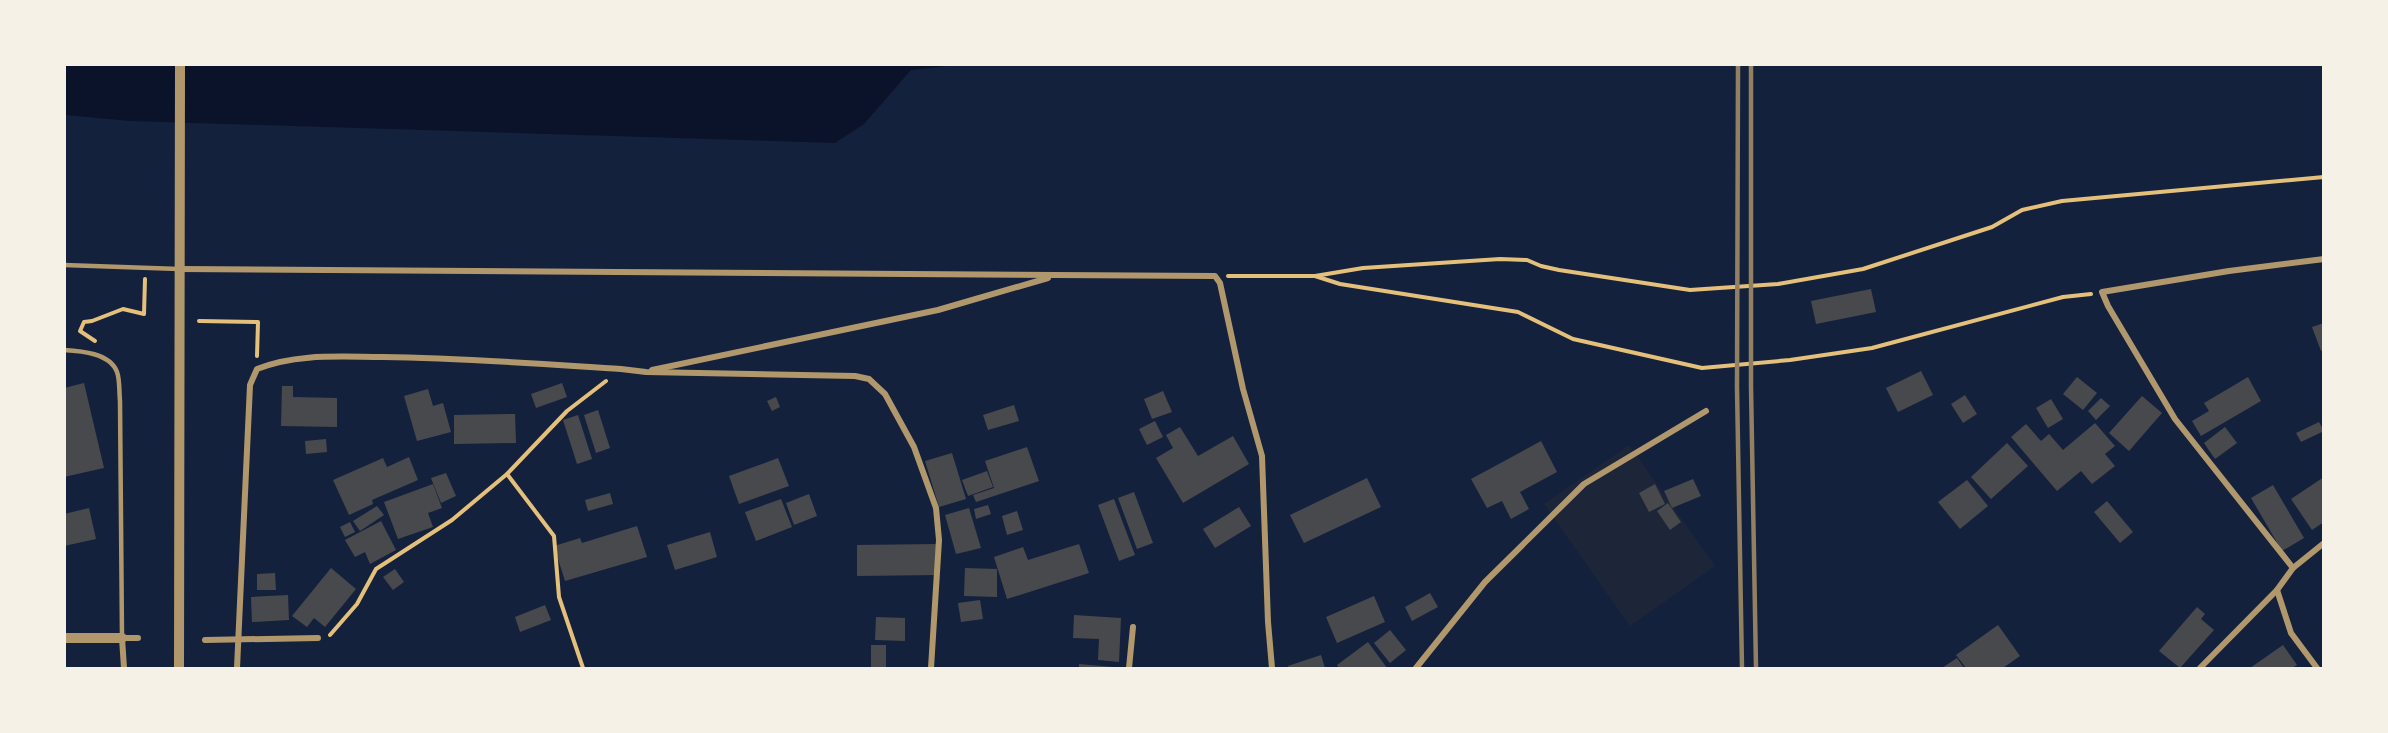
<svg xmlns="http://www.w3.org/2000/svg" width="2388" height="733" font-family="'Asap Condensed',sans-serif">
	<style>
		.green { fill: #1d2539 }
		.water { fill: #0b132b }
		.building { fill: #48494c }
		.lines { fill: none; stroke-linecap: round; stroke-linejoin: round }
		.path { stroke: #e5c07b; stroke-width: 4 }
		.service { stroke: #b1986c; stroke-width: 4.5 }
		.minor { stroke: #b1986c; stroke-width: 6 }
		.tertiary { stroke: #b1986c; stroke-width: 10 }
		.rail { stroke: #918062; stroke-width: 4.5 }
	</style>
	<rect width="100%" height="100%" fill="#14213d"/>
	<polygon class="green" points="1629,445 1715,566 1630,626 1544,504"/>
	<polygon class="water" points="64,65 957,65 911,70 864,124 835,143 130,121 65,115"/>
	<g class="building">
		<polygon points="1871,289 1876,312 1816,324 1811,301"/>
		<polygon points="2324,323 2324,350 2321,351 2312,327"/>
		<polygon points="1921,371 1933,395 1898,412 1886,388"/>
		<polygon points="2077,377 2097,393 2083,410 2063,394"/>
		<polygon points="2248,377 2261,401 2201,436 2192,421 2209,411 2204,403"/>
		<polygon points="84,383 104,468 64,477 64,388"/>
		<polygon points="562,383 567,397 536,408 531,394"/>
		<polygon points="282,386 293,386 293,397 337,398 337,427 281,426"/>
		<polygon points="428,389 433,406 443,403 451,432 417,441 404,396"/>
		<polygon points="1163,391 1172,412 1152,419 1144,399"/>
		<polygon points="1965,395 1977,414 1963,423 1951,404"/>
		<polygon points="2142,396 2162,413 2129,451 2109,433"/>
		<polygon points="776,397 780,407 772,411 767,401"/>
		<polygon points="2101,398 2110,406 2096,420 2088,411"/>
		<polygon points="2051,399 2063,419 2048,428 2036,408"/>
		<polygon points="1014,405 1019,421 988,430 983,415"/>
		<polygon points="598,410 610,448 596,453 584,415"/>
		<polygon points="515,414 516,443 454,444 454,415"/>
		<polygon points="578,415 592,459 577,464 563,420"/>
		<polygon points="1155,421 1163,437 1147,445 1139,429"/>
		<polygon points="2319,422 2324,431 2301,442 2296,433"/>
		<polygon points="2095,423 2115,446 2105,454 2115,466 2092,484 2081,471 2057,491 2011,437 2026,424 2041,441 2049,434 2063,450"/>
		<polygon points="1180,427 1198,456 1233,436 1249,464 1183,503 1156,458 1173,448 1166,435"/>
		<polygon points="2225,427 2237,443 2215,459 2204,443"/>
		<polygon points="326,439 327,452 306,454 305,441"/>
		<polygon points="1541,441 1557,472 1520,492 1529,509 1511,519 1502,501 1487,508 1471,479"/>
		<polygon points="2007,443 2028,466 1991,499 1971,477"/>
		<polygon points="1027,447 1039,481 976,502 973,495 994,488 985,461"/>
		<polygon points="952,453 966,499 939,507 925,461"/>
		<polygon points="409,457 418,480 372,500 373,504 349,515 333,480 383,458 387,467"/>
		<polygon points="778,458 789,486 739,504 729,476"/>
		<polygon points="987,471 993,487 968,496 962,480"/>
		<polygon points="446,473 456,496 441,503 431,478"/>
		<polygon points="2324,477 2324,522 2312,530 2291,499"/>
		<polygon points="1367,478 1381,507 1304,543 1290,515"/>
		<polygon points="1693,479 1701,496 1672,508 1664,491"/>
		<polygon points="1967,480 1988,506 1960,529 1938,502"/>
		<polygon points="433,484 442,508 428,513 433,527 398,539 384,502"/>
		<polygon points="1655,484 1665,504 1649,512 1639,493"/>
		<polygon points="2273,485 2304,538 2282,551 2251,498"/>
		<polygon points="1134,492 1153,543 1137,549 1118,498"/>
		<polygon points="610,493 613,504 588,511 585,500"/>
		<polygon points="809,494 817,516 794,525 786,503"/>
		<polygon points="781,499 792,527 756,541 745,512"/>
		<polygon points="1114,499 1135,555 1119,561 1098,505"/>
		<polygon points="2107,501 2133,532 2120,543 2094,512"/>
		<polygon points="1668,503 1681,522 1670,530 1657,511"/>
		<polygon points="988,505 991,514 976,519 974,509"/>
		<polygon points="377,506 384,515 360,531 353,521"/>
		<polygon points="1239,507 1251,526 1215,548 1203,529"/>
		<polygon points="89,508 96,539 64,546 64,514"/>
		<polygon points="969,508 981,548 956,554 945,515"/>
		<polygon points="1017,511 1023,530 1007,535 1002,516"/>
		<polygon points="381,521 396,550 370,564 365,552 355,557 345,540"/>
		<polygon points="350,522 355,532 345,537 340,527"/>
		<polygon points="637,526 647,557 565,581 554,546 580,538 582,543"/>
		<polygon points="710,532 717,557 675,570 667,545"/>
		<polygon points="936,544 936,575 857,576 857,545"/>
		<polygon points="1079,544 1089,573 1007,599 994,557 1023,547 1028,560"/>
		<polygon points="331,568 356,589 325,627 314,618 307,627 292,616"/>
		<polygon points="965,568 997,569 997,597 964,596"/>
		<polygon points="395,569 404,582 393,590 383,577"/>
		<polygon points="275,573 276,590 257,590 257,574"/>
		<polygon points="1430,593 1438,607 1412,621 1405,607"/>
		<polygon points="288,595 289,620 252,622 251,597"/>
		<polygon points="1374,596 1385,622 1337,643 1326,617"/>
		<polygon points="980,600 983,619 961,622 958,603"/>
		<polygon points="545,605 551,620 520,632 515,617"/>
		<polygon points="2197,607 2205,614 2201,619 2214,630 2180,668 2159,651"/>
		<polygon points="1074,615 1121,618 1119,662 1098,660 1099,639 1073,638"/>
		<polygon points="876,617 905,618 905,641 875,640"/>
		<polygon points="1998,625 2020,656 2003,668 1966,668 1956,655"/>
		<polygon points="1390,630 1406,650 1390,663 1374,643"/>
		<polygon points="1368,642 1387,668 1339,668 1337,665"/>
		<rect x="871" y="645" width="15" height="23"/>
		<polygon points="2283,645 2297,665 2292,668 2250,668"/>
		<polygon points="1321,655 1325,668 1289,668 1288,666"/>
		<polygon points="1957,658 1964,668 1942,668"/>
		<polygon points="1079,664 1113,667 1113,668 1079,668"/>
	</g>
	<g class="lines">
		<g class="path">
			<polyline points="1228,276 1315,276 1340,284 1518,312 1573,339 1702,368 1790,360 1872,348 2063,297 2091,294"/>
			<polyline points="1315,276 1363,268 1500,259 1527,260 1541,266 1559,270 1690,290 1778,284 1863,269 1992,227 2022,210 2062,201 2324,177"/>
			<polyline points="199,321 258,322 257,356"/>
			<polyline points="95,341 80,331 84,322 92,321 123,309 144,314 145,279"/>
			<polyline points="507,474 554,536 559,597 583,668"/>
			<polyline points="330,635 357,604 376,569 452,520 507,474 567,411 606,381"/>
		</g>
		<g class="service">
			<polyline points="64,265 179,269"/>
			<path d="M64,350C81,351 110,353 117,372C120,380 119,392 120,401L122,638"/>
		</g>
		<g class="minor">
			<polyline points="179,269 1215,276 1220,283 1243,389 1262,456 1268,622 1272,668"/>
			<polyline points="652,370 938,310 1048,278"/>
			<polyline points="2293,568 2175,419 2108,306 2102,292 2229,271 2324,259"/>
			<polyline points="2277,590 2291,633 2317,668"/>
			<polyline points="205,640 318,638"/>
			<polyline points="124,668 122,638 138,638"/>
			<path d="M237,668L250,385L257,369C297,353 341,357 383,357C463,358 542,364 621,369L646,372L855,376L869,379L885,394L914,447L936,508L939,540L931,668"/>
			<polyline points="1129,668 1133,627"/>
			<polyline points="1416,668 1485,582 1584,484 1706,411"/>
			<polyline points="2200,668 2277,590 2293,568 2324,543"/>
		</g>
		<g class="tertiary">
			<polyline points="64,638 122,638"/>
			<polyline points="179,668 180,64"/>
		</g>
		<g class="rail">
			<polyline points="1738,64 1737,388 1742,668"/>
			<polyline points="1751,64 1751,387 1756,668"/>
		</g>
	</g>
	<rect width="2388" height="733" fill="none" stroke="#f6f1e7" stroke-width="132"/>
</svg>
